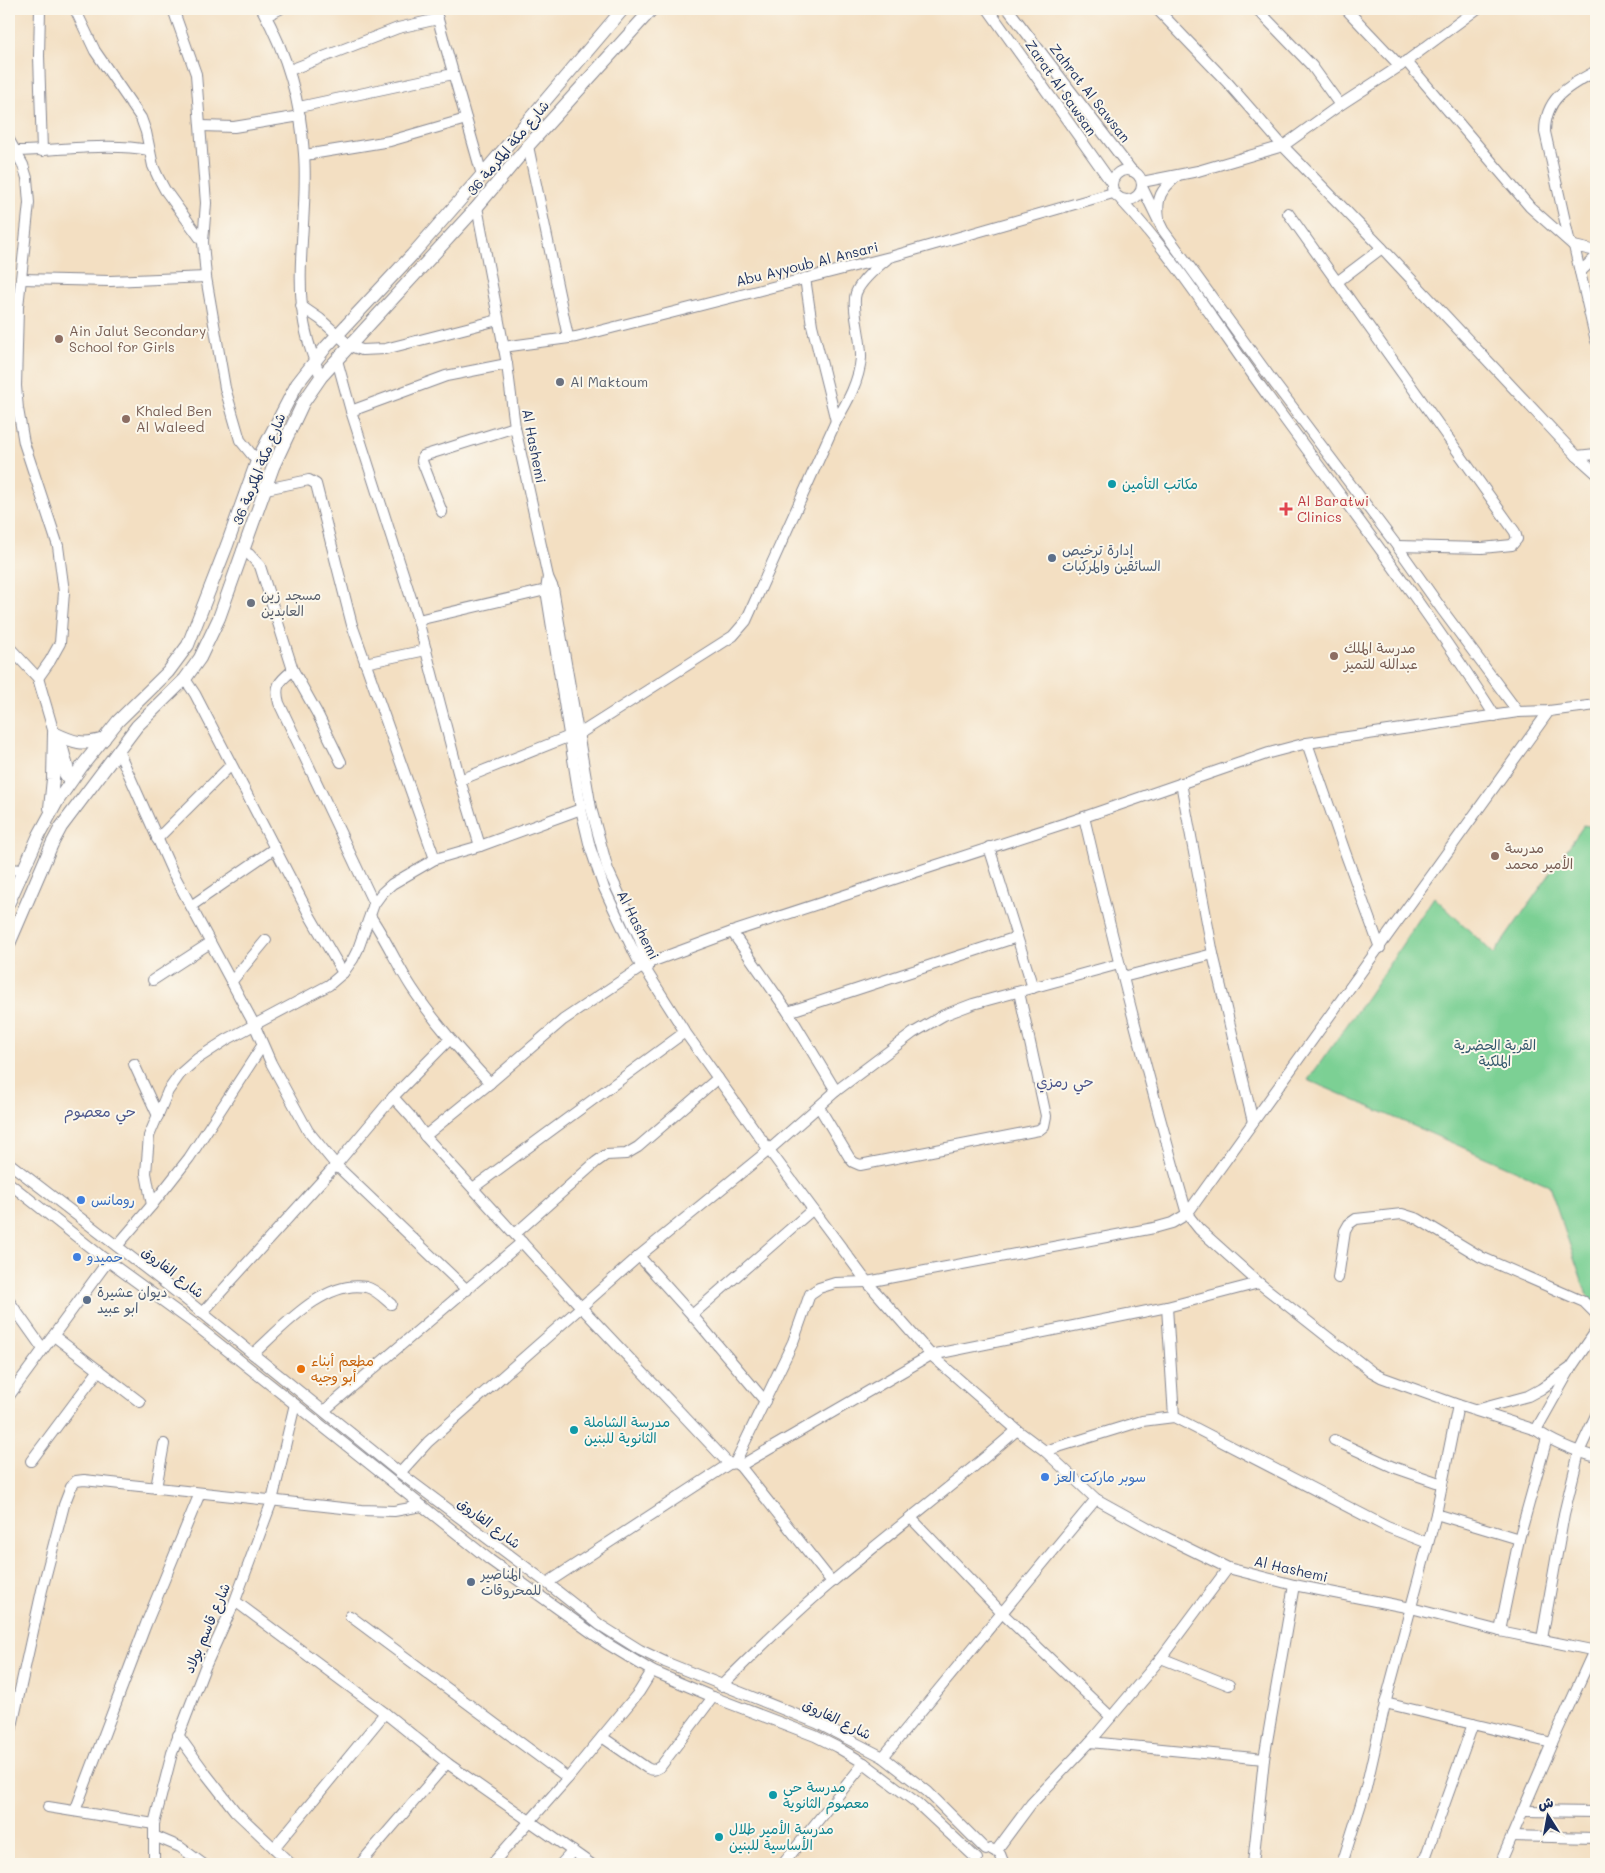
<svg xmlns="http://www.w3.org/2000/svg" width="1605" height="1873" font-family="Mali,'Playpen Sans Arabic',sans-serif">
	<style>
		.green { fill: #7bd094; stroke: #4b8079 }
		.lines { fill: none; stroke-linecap: round; stroke-linejoin: round }
		.minor-casing { stroke: #878790; stroke-width: 12 }
		.major-casing { stroke: #878790; stroke-width: 14 }
		.minor { stroke: #fff; stroke-width: 10 }
		.major { stroke: #fff; stroke-width: 12 }
		.education-dot { fill: #8d6e63; stroke: #fbf7ec; stroke-width: 2 }
		.worship-dot { fill: #6b7280; stroke: #fbf7ec; stroke-width: 2 }
		.culture-dot { fill: #0f9aa8; stroke: #fbf7ec; stroke-width: 2 }
		.health-dot { fill: #e0444e; stroke: #fbf7ec; stroke-width: 2 }
		.service-dot { fill: #5c6f8a; stroke: #fbf7ec; stroke-width: 2 }
		.shop-dot { fill: #3f7fe0; stroke: #fbf7ec; stroke-width: 2 }
		.food-dot { fill: #e8710a; stroke: #fbf7ec; stroke-width: 2 }
		.labels { text-anchor: middle; stroke-width: 4; stroke-linejoin: round; paint-order: stroke }
		.street-label { font-size: 14px; fill: #1b2f5e; stroke: #fbf7ec }
		.education-label { font-size: 14px; fill: #785e54; stroke: #fbf7ec; text-anchor: start }
		.worship-label { font-size: 14px; fill: #5b616d; stroke: #fbf7ec; text-anchor: start }
		.culture-label { font-size: 14px; fill: #0d838f; stroke: #fbf7ec; text-anchor: start }
		.health-label { font-size: 14px; fill: #be3a42; stroke: #fbf7ec; text-anchor: start }
		.service-label { font-size: 14px; fill: #4e5e75; stroke: #fbf7ec; text-anchor: start }
		.park-label { font-size: 14px; fill: #33576c; stroke: #fbf7ec }
		.shop-label { font-size: 14px; fill: #366cbe; stroke: #fbf7ec; text-anchor: start }
		.food-label { font-size: 14px; fill: #c56008; stroke: #fbf7ec; text-anchor: start }
		.neighbourhood-label { font-size: 15px; fill: #4c568b; stroke: #fbf7ec }
	</style>
	<rect width="100%" height="100%" fill="#fbf7ec"/>
	<filter id="ink" filterUnits="userSpaceOnUse"><feTurbulence type="fractalNoise" baseFrequency=".02" numOctaves="2"/><feDisplacementMap in="SourceGraphic" scale="10" xChannelSelector="R" yChannelSelector="G"/><feConvolveMatrix kernelMatrix="1 2 1 2 8 2 1 2 1" color-interpolation-filters="sRGB"/></filter>
	<filter id="wash" filterUnits="userSpaceOnUse"><feTurbulence type="fractalNoise" baseFrequency=".0096" numOctaves="4" result="noise"/><feDisplacementMap in="SourceGraphic" scale="20" xChannelSelector="R" yChannelSelector="G"/><feGaussianBlur stdDeviation="1.12" result="paint"/><feColorMatrix in="noise" values="0 0 0 0 0 0 0 0 0 0 0 0 0 0 0 0 0 1.4 0 .05"/><feComposite in="paint" operator="in"/></filter>
	<g filter="url(#wash)">
		<rect width="100%" height="100%" fill="#f3dfc2"/>
		<polygon class="green" points="1584,825 1596,828 1596,1321 1549,1185 1308,1080 1369,994 1434,897 1494,954"/>
	</g>
	<g filter="url(#ink)">
		<g class="lines">
			<g class="minor-casing">
				<g id="minor">
					<polyline points="40,9 39,56 42,151"/>
					<polyline points="75,9 95,51 141,118 146,132 153,166 158,177 165,190 203,242 206,277 225,388 240,440 257,461"/>
					<polyline points="173,9 196,74 206,203 203,242"/>
					<path d="M262,9C287,54 301,103 304,154C308,204 297,257 302,307C304,331 311,354 321,377"/>
					<polyline points="435,9 482,175"/>
					<polyline points="988,9 1111,182"/>
					<polyline points="1008,9 1132,171"/>
					<polyline points="1157,9 1227,82 1283,146 1382,248 1577,456 1596,473"/>
					<polyline points="1257,9 1312,66 1340,105"/>
					<polyline points="1346,9 1400,66"/>
					<polyline points="266,16 280,9"/>
					<polyline points="1406,61 1530,207 1574,246"/>
					<polyline points="290,70 398,28 438,19"/>
					<polyline points="299,107 453,74"/>
					<polyline points="201,126 234,127 300,116"/>
					<polyline points="9,140 23,165 27,178 29,203 18,307 16,386 18,409 24,443 58,546 64,592 60,643 50,661 38,678"/>
					<polyline points="528,146 568,337"/>
					<path d="M16,151C59,151 107,142 149,150"/>
					<polyline points="305,155 390,141 466,119"/>
					<circle cx="1127" cy="185" r="15"/>
					<polyline points="1142,182 1198,171 1283,146 1340,105 1400,66 1477,9"/>
					<polyline points="1142,187 1163,230 1272,380 1397,546 1443,611 1518,712"/>
					<path d="M1121,200C1177,260 1221,332 1270,399C1346,504 1426,607 1495,716"/>
					<polyline points="477,207 507,364 515,427 548,577 553,588 591,808 608,870 639,937 648,963 648,968"/>
					<polyline points="1288,213 1515,532 1517,539 1512,545 1482,548 1397,546"/>
					<path d="M1159,219C1156,197 1161,190 1177,176"/>
					<path d="M1569,239L1545,132C1545,97 1569,86 1596,71"/>
					<polyline points="1596,251 1574,246 1596,341"/>
					<polyline points="1580,272 1596,257"/>
					<polyline points="805,278 812,325 836,421"/>
					<polyline points="21,279 110,281 206,277"/>
					<polyline points="1337,282 1382,248"/>
					<polyline points="301,306 320,319 350,346 362,350 385,349 498,320"/>
					<polyline points="503,347 576,337 890,257 1113,193"/>
					<polyline points="337,360 351,411 418,620 460,780 480,846"/>
					<polyline points="351,411 446,376 507,364"/>
					<polyline points="1577,456 1596,454"/>
					<polyline points="266,489 309,480 316,484 352,625 435,859"/>
					<polyline points="442,512 422,461 423,456 515,427"/>
					<polyline points="242,551 249,554 260,566 293,670 317,713 341,762"/>
					<polyline points="548,577 546,590 581,809 590,847 604,888 633,950 641,966 647,972 685,1032 769,1150 867,1282 931,1355 1017,1430 1045,1451 1096,1499 1163,1536 1228,1568 1294,1585 1411,1608 1500,1631 1596,1651"/>
					<polyline points="418,620 546,590"/>
					<polyline points="9,647 38,678 54,733 57,755 64,774 70,783"/>
					<polyline points="365,663 426,650"/>
					<path d="M293,670C280,681 274,685 279,703L374,904"/>
					<polyline points="185,679 195,694 310,916 343,973"/>
					<path d="M1549,711L1187,1214L1199,1229L1259,1283L1372,1372L1381,1377L1458,1405L1536,1430C1554,1443 1575,1451 1596,1457"/>
					<polyline points="54,734 63,748 70,774"/>
					<path d="M579,734L733,636L746,621L836,421C848,401 859,381 861,358C862,339 851,308 856,293C861,280 877,267 887,259"/>
					<polyline points="1307,743 1345,852 1380,948"/>
					<polyline points="118,750 172,871 254,1024 271,1063 308,1131 336,1165 467,1290"/>
					<polyline points="460,780 570,736"/>
					<polyline points="1181,783 1213,954 1253,1122"/>
					<polyline points="157,839 231,765"/>
					<polyline points="989,847 1033,988"/>
					<polyline points="9,869 23,870"/>
					<polyline points="191,906 275,848"/>
					<path d="M370,916C386,939 397,965 412,988C435,1023 462,1053 490,1083"/>
					<polyline points="732,932 788,1012 836,1091"/>
					<polyline points="1123,977 1213,954"/>
					<polyline points="153,980 210,943"/>
					<polyline points="232,981 266,940"/>
					<polyline points="788,1012 1017,937"/>
					<polyline points="134,1064 158,1116"/>
					<polyline points="393,1097 412,1118 425,1136 582,1308 729,1464"/>
					<polyline points="819,1107 849,1157 853,1162 860,1165 1039,1130 1044,1126 1046,1116 1019,992"/>
					<polyline points="425,1136 490,1083 563,1020 648,963 732,932 1084,817 1269,753 1307,743 1518,712 1549,711 1596,705"/>
					<polyline points="9,1163 184,1298 400,1473 547,1583 600,1625 640,1650 665,1662 817,1723 883,1757 928,1792 986,1850"/>
					<polyline points="9,1183 101,1256 193,1323 490,1560 606,1643 652,1671 713,1697 815,1736 837,1747 864,1763 917,1803 977,1859"/>
					<polyline points="473,1188 685,1032"/>
					<polyline points="152,1205 146,1173 149,1136 168,1091 180,1074 197,1059 226,1040 329,985 343,973 353,959 358,949 374,904 382,893 392,884 435,859 480,846 581,809"/>
					<polyline points="515,1234 596,1162 606,1155 626,1154 638,1147 718,1078"/>
					<polyline points="117,1246 152,1205 189,1158 262,1046"/>
					<polyline points="639,1256 692,1315 765,1401"/>
					<polyline points="1338,1278 1345,1231 1349,1224 1356,1219 1402,1214 1418,1219 1481,1257 1584,1302 1596,1314"/>
					<polyline points="9,1301 43,1349"/>
					<polyline points="1167,1307 1174,1417"/>
					<polyline points="202,1313 336,1165 393,1097 449,1040"/>
					<polyline points="692,1315 812,1210"/>
					<polyline points="54,1336 140,1402"/>
					<path d="M253,1354C281,1329 324,1279 366,1287C375,1289 384,1298 391,1304"/>
					<polyline points="9,1396 108,1261"/>
					<polyline points="325,1410 522,1242"/>
					<polyline points="1476,1410 1528,1396 1541,1389 1569,1369"/>
					<polyline points="1536,1430 1572,1366 1596,1331"/>
					<polyline points="1334,1440 1393,1467 1442,1484"/>
					<polyline points="1045,1451 1142,1421 1174,1417 1387,1527 1428,1543"/>
					<polyline points="31,1461 99,1370"/>
					<path d="M735,1463L793,1342L810,1294L819,1288L835,1283L867,1282L1154,1228L1172,1223L1187,1214C1149,1083 1115,950 1084,817"/>
					<polyline points="740,1466 832,1582"/>
					<polyline points="400,1473 428,1442 639,1256 769,1150 836,1091 913,1033 944,1015 973,1004 1119,964"/>
					<polyline points="156,1488 164,1444"/>
					<polyline points="1436,1514 1519,1539"/>
					<polyline points="911,1518 1001,1612 1111,1717"/>
					<polyline points="547,1583 729,1464 735,1463 740,1466 931,1355 1167,1307 1259,1283"/>
					<polyline points="235,1601 385,1713 447,1763 591,1864"/>
					<polyline points="350,1616 568,1778"/>
					<polyline points="1500,1631 1519,1539 1547,1438"/>
					<polyline points="1542,1639 1564,1514 1579,1452 1596,1415"/>
					<polyline points="1161,1658 1229,1685"/>
					<path d="M721,1686C757,1650 794,1614 832,1582C893,1530 957,1483 1017,1430"/>
					<polyline points="1385,1703 1552,1743"/>
					<polyline points="178,1735 206,1774 235,1811 291,1864"/>
					<path d="M602,1737L647,1768C653,1771 655,1770 661,1766L713,1697"/>
					<polyline points="9,1740 42,1590 64,1505 71,1487 76,1481 84,1480 361,1510 394,1511 422,1506"/>
					<polyline points="1090,1742 1264,1759"/>
					<polyline points="883,1757 1096,1499"/>
					<polyline points="48,1807 154,1824"/>
					<polyline points="75,1811 146,1624 200,1493"/>
					<polyline points="1523,1811 1596,1812"/>
					<polyline points="154,1836 180,1847 203,1864"/>
					<polyline points="1512,1836 1596,1838"/>
					<polyline points="274,1848 385,1713"/>
					<polyline points="991,1849 1000,1854 1004,1864"/>
					<polyline points="996,1851 1031,1804 1090,1742 1161,1658 1228,1568"/>
					<polyline points="154,1864 154,1824 172,1753 205,1667 235,1601 272,1501 295,1404"/>
					<polyline points="360,1864 447,1763"/>
					<polyline points="492,1864 568,1778 639,1692 652,1671"/>
					<polyline points="561,1864 573,1851"/>
					<polyline points="783,1864 864,1763"/>
					<polyline points="1253,1864 1264,1759 1294,1585"/>
					<polyline points="1342,1864 1366,1788 1385,1704 1436,1514 1458,1405"/>
					<polyline points="1423,1864 1473,1724"/>
					<polyline points="1500,1864 1552,1743 1596,1646"/>
				</g>
			</g>
			<g class="major-casing">
				<g id="major">
					<path d="M50,808L53,779L54,733C73,742 83,746 104,739"/>
					<polyline points="9,902 39,835 58,800 82,766 118,721 168,672 188,645 227,545 257,461 297,384 326,347 412,255 482,175 623,9"/>
					<polyline points="9,944 52,844 61,827 137,726 185,679 200,658 219,618 273,467 303,403 321,377 477,207 528,146 652,9"/>
				</g>
			</g>
			<use href="#minor" class="minor"/>
			<use href="#major" class="major"/>
		</g>
	</g>
	<g class="education-dot">
		<circle cx="59" cy="339" r="5"/>
		<circle cx="126" cy="419" r="5"/>
		<circle cx="1334" cy="656" r="5"/>
		<circle cx="1495" cy="856" r="5"/>
	</g>
	<g class="worship-dot">
		<circle cx="560" cy="382" r="5"/>
		<circle cx="251" cy="603" r="5"/>
	</g>
	<g class="culture-dot">
		<circle cx="1112" cy="484" r="5"/>
		<circle cx="574" cy="1430" r="5"/>
		<circle cx="773" cy="1795" r="5"/>
		<circle cx="719" cy="1837" r="5"/>
	</g>
	<path class="health-dot" d="M1283.5 501.5h5v5h5v5h-5v5h-5v-5h-5v-5h5z"/>
	<g class="service-dot">
		<circle cx="1052" cy="558" r="5"/>
		<circle cx="87" cy="1300" r="5"/>
		<circle cx="471" cy="1582" r="5"/>
	</g>
	<g class="shop-dot">
		<circle cx="81" cy="1200" r="5"/>
		<circle cx="77" cy="1257" r="5"/>
		<circle cx="1045" cy="1477" r="5"/>
	</g>
	<circle class="food-dot" cx="301" cy="1369" r="5"/>
	<g class="labels">
		<g class="street-label">
			<text transform="translate(1061 88) rotate(55)" y="5">Zarat Al Sawsan</text>
			<text transform="translate(1090 93) rotate(52)" y="5">Zahrat Al Sawsan</text>
			<text transform="translate(508 148) rotate(-50)" y="5">شارع مكة المكرمة 36</text>
			<text transform="translate(807 264) rotate(-14)" y="5">Abu Ayyoub Al Ansari</text>
			<text transform="translate(534 446) rotate(79)" y="5">Al Hashemi</text>
			<text transform="translate(259 469) rotate(-68)" y="5">شارع مكة المكرمة 36</text>
			<text transform="translate(638 925) rotate(63)" y="5">Al Hashemi</text>
			<text transform="translate(173 1272) rotate(38)" y="5">شارع الفاروق</text>
			<text transform="translate(489 1523) rotate(37)" y="5">شارع الفاروق</text>
			<text transform="translate(1291 1569) rotate(13)" y="5">Al Hashemi</text>
			<text transform="translate(207 1628) rotate(-67)" y="5">شارع قاسم بولاد</text>
			<text transform="translate(837 1719) rotate(26)" y="5">شارع الفاروق</text>
		</g>
		<g class="education-label">
			<text x="69" y="336">Ain Jalut Secondary<tspan x="69" dy="16">School for Girls</tspan></text>
			<text x="136" y="416">Khaled Ben<tspan x="136" dy="16">Al Waleed</tspan></text>
			<text x="1344" y="653">مدرسة الملك<tspan x="1344" dy="16">عبدالله للتميز</tspan></text>
			<text x="1505" y="853">مدرسة<tspan x="1505" dy="16">الأمير محمد</tspan></text>
		</g>
		<g class="worship-label">
			<text x="570" y="387">Al Maktoum</text>
			<text x="261" y="600">مسجد زين<tspan x="261" dy="16">العابدين</tspan></text>
		</g>
		<g class="culture-label">
			<text x="1122" y="489">مكاتب التأمين</text>
			<text x="584" y="1427">مدرسة الشاملة<tspan x="584" dy="16">الثانوية للبنين</tspan></text>
			<text x="783" y="1792">مدرسة حي<tspan x="783" dy="16">معصوم الثانوية</tspan></text>
			<text x="729" y="1834">مدرسة الأمير طلال<tspan x="729" dy="16">الأساسية للبنين</tspan></text>
		</g>
		<g class="health-label">
			<text x="1297" y="506">Al Baratwi<tspan x="1297" dy="16">Clinics</tspan></text>
		</g>
		<g class="service-label">
			<text x="1062" y="555">إدارة ترخيص<tspan x="1062" dy="16">السائقين والمركبات</tspan></text>
			<text x="97" y="1297">ديوان عشيرة<tspan x="97" dy="16">ابو عبيد</tspan></text>
			<text x="481" y="1579">المناصير<tspan x="481" dy="16">للمحروقات</tspan></text>
		</g>
		<g class="park-label">
			<text x="1495" y="1050">القرية الحضرية<tspan x="1495" dy="16">الملكية</tspan></text>
		</g>
		<g class="shop-label">
			<text x="91" y="1205">رومانس</text>
			<text x="87" y="1262">حميدو</text>
			<text x="1055" y="1482">سوبر ماركت العز</text>
		</g>
		<g class="food-label">
			<text x="311" y="1366">مطعم أبناء<tspan x="311" dy="16">أبو وجيه</tspan></text>
		</g>
		<g class="neighbourhood-label">
			<text x="1065" y="1087">حي رمزي</text>
			<text x="100" y="1117">حي معصوم</text>
		</g>
	</g>
	<rect width="1605" height="1873" fill="none" stroke="#fbf7ec" stroke-width="30"/>
	<g transform="translate(1548 1816) rotate(349)" stroke="#fbf7ec" stroke-width="4" paint-order="stroke">
	<path d="M0-4L9 19L0 12L-9 19Z" fill="#1b2f5e"/>
	<text y="-8" font-size="14" font-weight="bold" text-anchor="middle" fill="#1b2f5e">ش</text>
	</g>
</svg>
